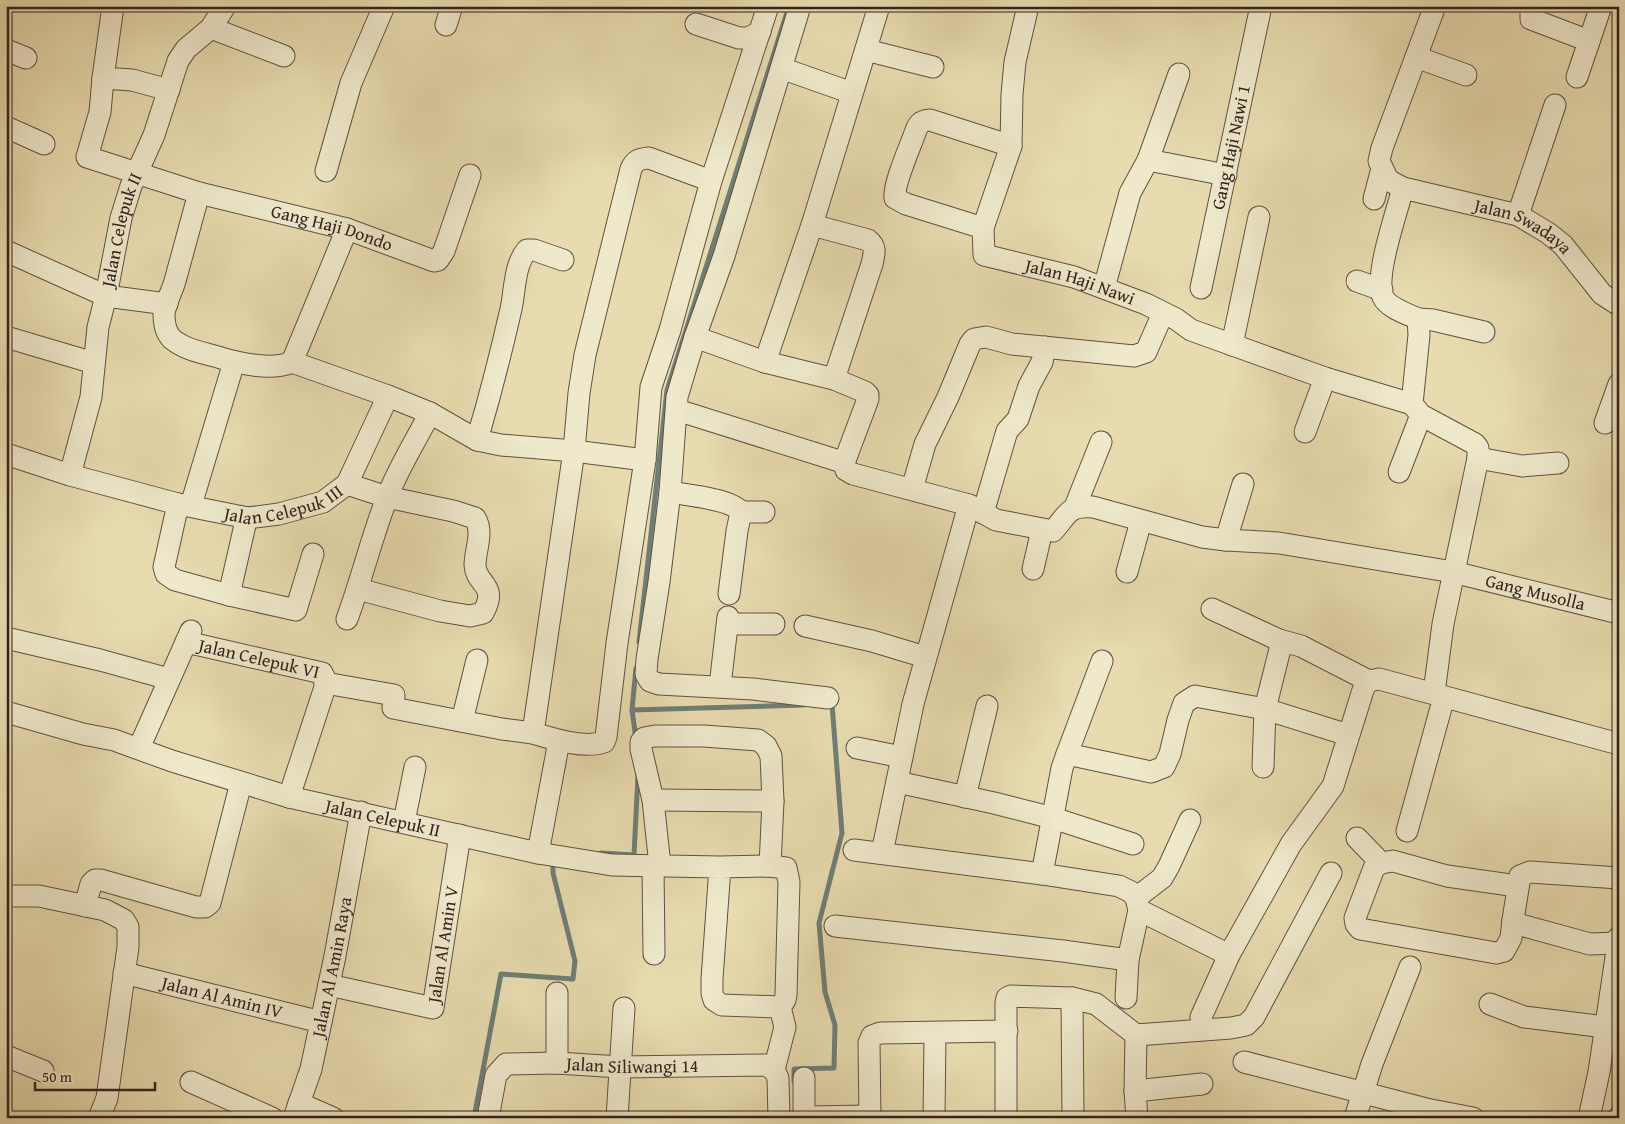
<svg xmlns="http://www.w3.org/2000/svg" width="1625" height="1124" font-family="'Gentium Book Plus',serif">
	<style>
		.lines { fill: none; stroke-linecap: round; stroke-linejoin: round }
		.stream { stroke: #6f7e76; stroke-width: 5 }
		.minor-casing { stroke: #605142; stroke-width: 23 }
		.minor { stroke: #efe8cb; stroke-width: 21 }
		.labels { text-anchor: middle; stroke-width: 4; stroke-linejoin: round; paint-order: stroke }
		.street-label { font-size: 18px; fill: #33231e; stroke: #efe8cb }
	</style>
	<rect width="100%" height="100%" fill="#e7dbaf"/>
	<filter id="stains"><feTurbulence type="fractalNoise" baseFrequency=".004" numOctaves="4"/><feColorMatrix values="0 0 0 0 .2 0 0 0 0 .09 0 0 0 0 .02 0 0 0 .5 -.17"/></filter>
	<radialGradient id="worn" r=".72"><stop offset=".6" stop-color="#630" stop-opacity="0"/><stop offset="1" stop-color="#630" stop-opacity=".3"/></radialGradient>
	<g class="lines">
		<g class="stream">
			<polyline points="639,642 667,390 789,6"/>
			<polyline points="632,710 804,705"/>
			<polyline points="636,739 632,710 636,668"/>
			<polyline points="601,853 634,855 638,775"/>
			<polyline points="794,1081 794,1069 834,1068 835,1025 825,992 819,923 842,833 832,704 830,704"/>
			<polyline points="474,1118 501,974 573,979 575,961 553,873 553,861"/>
		</g>
		<g class="minor-casing">
			<g id="minor">
				<polyline points="113,6 103,78 132,80 169,90"/>
				<polyline points="800,6 724,256 695,337 677,397 670,492 659,582 647,659 646,674 650,681 659,684 753,689 828,698"/>
				<path id="s1" d="M1028,6L1015,62L1012,94L1011,146L983,228L984,255L1074,277L1146,304L1176,319L1191,330L1325,378L1412,404"/>
				<path id="s2" d="M1435,6L1382,148L1379,161L1388,180L1403,188L1518,215L1548,233L1563,245L1602,294L1619,305"/>
				<polyline points="1531,6 1531,19 1589,41"/>
				<polyline points="696,24 739,38 748,38 760,32"/>
				<polyline points="446,25 452,6"/>
				<polyline points="211,28 284,56"/>
				<polyline points="6,50 26,58"/>
				<polyline points="866,50 933,67"/>
				<polyline points="1416,57 1466,75"/>
				<polyline points="781,68 852,93"/>
				<polyline points="1577,77 1601,6"/>
				<path id="s3" d="M103,78L100,112L87,157L199,193L347,229L434,261L438,260L444,251L470,175"/>
				<polyline points="6,127 44,144"/>
				<polyline points="1148,160 1179,74"/>
				<polyline points="326,171 351,83 384,6"/>
				<path d="M711,181L649,158C639,159 635,160 631,169L585,355L579,393L574,451L533,733C553,739 584,749 604,742L606,737L617,643L645,460L651,387L670,330L711,181L768,6"/>
				<path d="M1403,188C1397,212 1374,276 1383,297C1388,308 1408,314 1418,319L1419,335L1412,404L1421,415L1475,444L1478,448V458L1443,624L1434,693"/>
				<path d="M199,193C191,222 183,252 175,281C172,292 165,303 164,314C164,322 166,333 172,339C185,350 205,353 221,358C242,364 272,371 292,362L347,229"/>
				<polyline points="1374,199 1382,168"/>
				<polyline points="1518,215 1555,105"/>
				<path d="M812,225L868,240C877,247 874,254 872,264L834,379"/>
				<path d="M983,228L906,204L895,198C893,185 910,147 915,133C918,124 920,121 930,120L1011,146"/>
				<polyline points="6,251 106,296 167,304"/>
				<polyline points="1357,281 1382,290"/>
				<polyline points="1104,288 1130,193 1148,160 1226,175"/>
				<path id="s4" d="M1201,288L1261,6"/>
				<polyline points="1418,319 1433,320 1484,332"/>
				<polyline points="6,337 94,363"/>
				<polyline points="695,337 765,362 834,379 865,392 868,395 868,399 844,463"/>
				<polyline points="1232,345 1259,217"/>
				<polyline points="292,362 388,396"/>
				<polyline points="765,362 812,225 879,6"/>
				<path id="s5" d="M677,410L836,460L844,463L846,470L853,474L969,505L996,520L1053,531C1068,515 1067,505 1093,507L1202,537L1226,540L1279,543L1453,572L1619,613"/>
				<polyline points="1605,423 1619,384"/>
				<polyline points="1305,432 1325,378"/>
				<path d="M477,440C490,396 501,353 511,309C515,291 514,265 527,250H534L563,260"/>
				<path id="s6" d="M6,454L70,475L178,504L248,518L279,514L323,502L347,484L388,396L430,413L477,440L501,445L574,451L645,460"/>
				<polyline points="1478,458 1522,466 1558,463"/>
				<polyline points="1399,472 1421,415"/>
				<path id="s7" d="M70,475L91,397L98,327L106,296L121,218L131,186L154,135L178,61L186,49L211,28L225,6"/>
				<path d="M347,484L387,497L453,511L475,518C484,532 475,550 475,565C476,586 499,584 483,613L470,616L440,611L358,589"/>
				<polyline points="912,489 925,444 948,397 970,344 974,339 986,337 1012,344 1134,356 1146,352 1163,313"/>
				<path d="M670,492C686,495 732,499 741,512L737,531L729,594"/>
				<polyline points="178,504 164,567 166,574 175,580 229,595 296,610 313,554"/>
				<polyline points="191,505 234,362"/>
				<polyline points="1075,507 1101,442"/>
				<polyline points="741,512 764,512"/>
				<polyline points="983,513 1007,431 1018,419 1029,386 1042,362 1045,347"/>
				<polyline points="1226,540 1243,484"/>
				<polyline points="1033,569 1042,530"/>
				<polyline points="1127,572 1141,521"/>
				<polyline points="229,595 245,525"/>
				<polyline points="1212,609 1279,640"/>
				<path d="M347,619C362,578 372,536 388,495C399,467 416,440 430,413"/>
				<polyline points="728,624 774,624"/>
				<polyline points="805,626 872,641 925,657"/>
				<polyline points="6,638 100,660 169,679"/>
				<path id="s8" d="M186,642L322,673L325,679V687L289,797"/>
				<polyline points="325,683 394,695 393,708 502,729 533,733"/>
				<polyline points="720,686 728,617"/>
				<path id="s9" d="M6,712L83,734L114,740L172,761L289,797L538,853L612,865L720,867L770,866L786,868L789,882L786,995L785,1000L780,1007L722,1005L714,1000L712,993V979L720,867"/>
				<polyline points="462,721 477,660"/>
				<polyline points="139,748 191,631"/>
				<polyline points="857,748 902,757"/>
				<polyline points="1067,754 1102,661"/>
				<polyline points="1263,767 1265,709 1280,649 1279,640 1301,646 1369,681"/>
				<polyline points="897,782 994,803 1053,818 1133,844"/>
				<polyline points="965,797 987,706"/>
				<polyline points="653,800 773,801"/>
				<polyline points="404,822 415,767"/>
				<polyline points="1407,831 1444,697"/>
				<polyline points="1357,838 1381,863"/>
				<polyline points="854,850 1042,874 1119,886 1131,892 1136,898 1139,910 1128,960 1126,998"/>
				<polyline points="538,853 559,741"/>
				<polyline points="882,853 913,704 969,505"/>
				<polyline points="653,866 654,954"/>
				<polyline points="660,866 653,800 641,749 641,742 644,738 655,736 704,736 758,740 766,746 771,756 773,801 770,866"/>
				<polyline points="1042,874 1062,768 1067,754 1151,772 1164,767 1170,754 1178,720 1184,703 1195,696 1265,709 1348,735"/>
				<polyline points="6,896 39,896 105,910 124,920 128,927 128,947 107,1098 99,1118"/>
				<polyline points="1136,898 1162,878 1169,866 1190,820"/>
				<polyline points="85,906 91,884 95,880 101,880 196,907 205,907 210,903 241,783"/>
				<polyline points="1139,910 1229,955"/>
				<polyline points="1513,920 1511,938 1504,951 1496,953 1360,929 1356,924 1355,918 1374,868 1381,863 1393,861 1447,876 1517,886"/>
				<polyline points="835,926 1063,951 1128,960"/>
				<polyline points="1618,943 1590,944 1517,924 1513,920 1520,876 1530,872 1619,878"/>
				<path id="s10" d="M124,973L321,1022"/>
				<path id="s11" d="M329,985L433,1008L460,835"/>
				<polyline points="1072,998 1073,1118"/>
				<polyline points="1490,1004 1524,1017 1605,1027"/>
				<polyline points="1201,1017 1229,955 1291,844 1333,786 1364,687 1369,681 1379,679 1619,744"/>
				<polyline points="1136,1035 1231,1028 1246,1025 1254,1017 1331,873"/>
				<polyline points="1136,1035 1135,1091 1137,1118"/>
				<polyline points="6,1056 43,1071"/>
				<polyline points="1244,1062 1426,1109 1473,1118"/>
				<polyline points="557,1063 557,993"/>
				<polyline points="774,1070 785,1027 780,1007"/>
				<polyline points="191,1082 272,1118"/>
				<polyline points="1135,1091 1202,1084"/>
				<polyline points="299,1103 333,1118"/>
				<polyline points="804,1117 870,1116"/>
				<path id="s12" d="M294,1118L311,1069L335,956L361,812"/>
				<path id="s13" d="M488,1118L496,1075L506,1064L557,1063L620,1067L766,1065L774,1070L778,1078L779,1118"/>
				<polyline points="617,1118 624,1008"/>
				<polyline points="804,1118 804,1078"/>
				<polyline points="870,1118 869,1043 872,1036 880,1033 1007,1031"/>
				<polyline points="934,1118 935,1033"/>
				<polyline points="1006,1118 1006,1003 1007,998 1011,996 1072,998 1096,1004 1136,1035"/>
				<polyline points="1355,1118 1372,1064 1410,967"/>
				<polyline points="1589,1118 1599,1072 1619,937"/>
				<polyline points="1618,1118 1619,1117"/>
			</g>
		</g>
		<use href="#minor" class="minor"/>
	</g>
	<g class="labels">
		<g class="street-label">
			<text dy="6" stroke="none"><textPath href="#s4" startOffset="144">Gang Haji Nawi 1</textPath></text>
			<text dy="6" stroke="none"><textPath href="#s3" startOffset="336">Gang Haji Dondo</textPath></text>
			<text dy="6" stroke="none"><textPath href="#s7" startOffset="251">Jalan Celepuk II</textPath></text>
			<text dy="6" stroke="none"><textPath href="#s2" startOffset="330">Jalan Swadaya</textPath></text>
			<text dy="6" stroke="none"><textPath href="#s1" startOffset="355">Jalan Haji Nawi</textPath></text>
			<text dy="6" stroke="none"><textPath href="#s6" startOffset="288">Jalan Celepuk III</textPath></text>
			<text dy="6" stroke="none"><textPath href="#s5" startOffset="901">Gang Musolla</textPath></text>
			<text dy="6" stroke="none"><textPath href="#s8" startOffset="75">Jalan Celepuk VI</textPath></text>
			<text dy="6" stroke="none"><textPath href="#s9" startOffset="392">Jalan Celepuk II</textPath></text>
			<text dy="6" stroke="none"><textPath href="#s11" startOffset="171">Jalan Al Amin V</textPath></text>
			<text dy="6" stroke="none"><textPath href="#s12" startOffset="156">Jalan Al Amin Raya</textPath></text>
			<text dy="6" stroke="none"><textPath href="#s10" startOffset="101">Jalan Al Amin IV</textPath></text>
			<text dy="6" stroke="none"><textPath href="#s13" startOffset="185">Jalan Siliwangi 14</textPath></text>
		</g>
	</g>
	<rect width="1625" height="1124" fill="none" stroke="#e7dbaf" stroke-width="25"/>
	<rect x="8" y="8" width="1610" height="1109" fill="none" stroke="#33231e" stroke-width="2.5"/>
	<rect x="12" y="12" width="1600" height="1099" fill="none" stroke="#33231e"/>
	<path d="M35 1082v8h120v-8" fill="none" stroke="#33231e" stroke-width="2.5"/>
	<text x="42" y="1082" font-size="15" fill="#33231e" stroke="#efe8cb" stroke-width="4" paint-order="stroke">50 m</text>
	<rect width="100%" height="100%" filter="url(#stains)"/>
	<rect width="100%" height="100%" fill="url(#worn)"/>
</svg>
